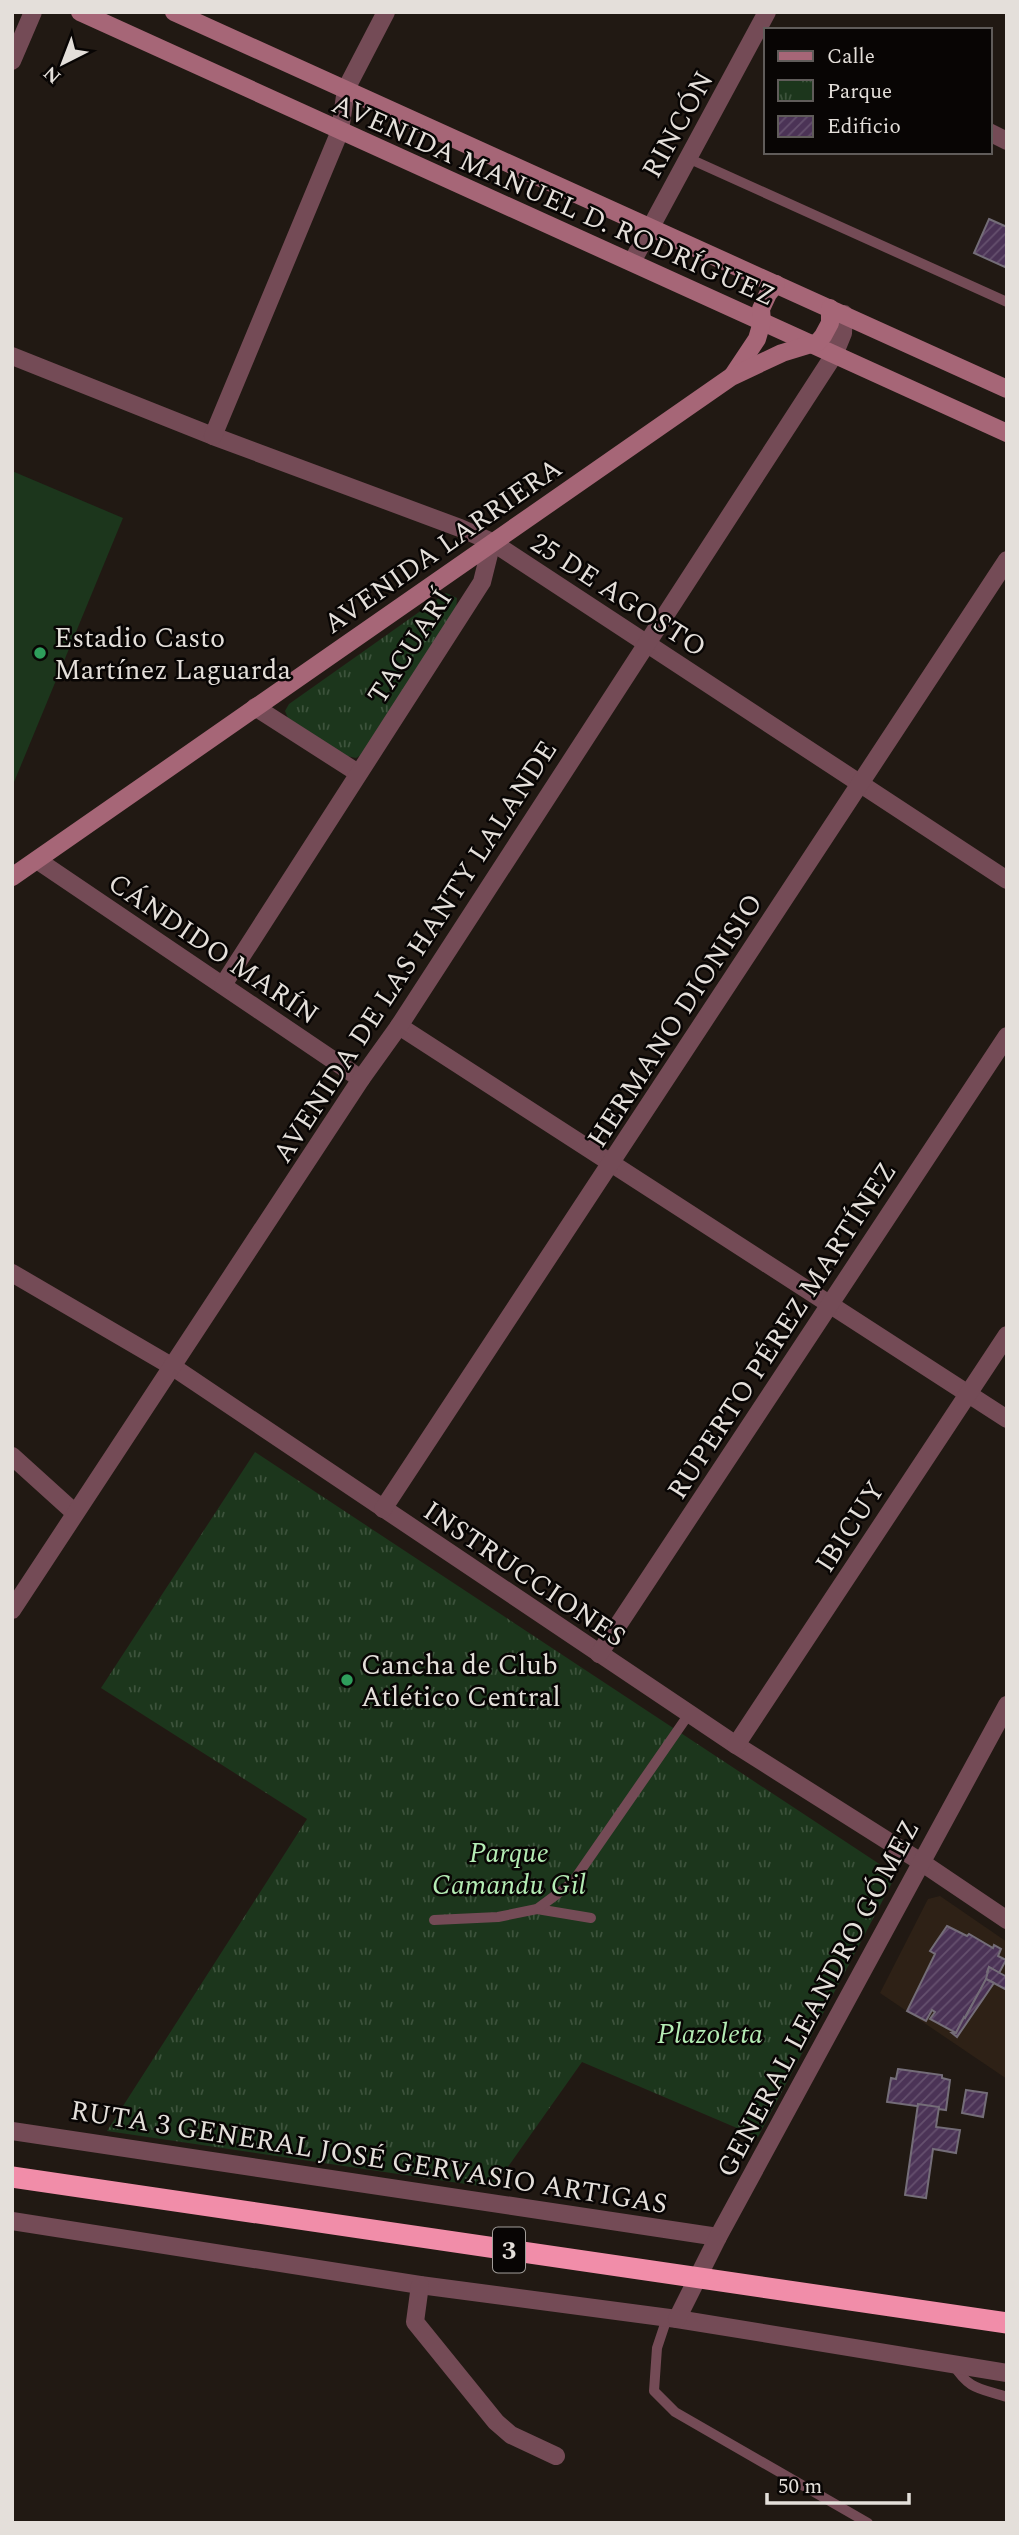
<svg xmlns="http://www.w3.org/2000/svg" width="1019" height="2535" font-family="Spectral,serif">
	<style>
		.built { fill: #2e2116 }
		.grass { fill: #1c361c }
		.park { fill: url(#park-tufts) }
		.building { fill: url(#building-hatch); stroke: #746d78; stroke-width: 2 }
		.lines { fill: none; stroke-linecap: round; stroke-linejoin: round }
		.lane { stroke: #744b56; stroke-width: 10 }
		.street { stroke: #744b56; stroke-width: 18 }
		.secondary { stroke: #a66677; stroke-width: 18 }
		.highway { stroke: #f18da9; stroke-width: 21 }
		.leisure-dot { fill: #2e9e5b; stroke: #080504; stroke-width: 2.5 }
		.labels { text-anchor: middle; stroke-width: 5; stroke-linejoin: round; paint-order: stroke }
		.shield { fill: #080504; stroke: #a29e9a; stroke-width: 2 }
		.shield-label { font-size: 26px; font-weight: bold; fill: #e4dfda }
		.street-label { font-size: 28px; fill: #e4dfda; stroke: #080504 }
		.poi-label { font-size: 28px; fill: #e4dfda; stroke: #080504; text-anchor: start }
		.park-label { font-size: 28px; font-style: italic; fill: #b4ecb4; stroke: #080504 }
	</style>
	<defs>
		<pattern id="park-tufts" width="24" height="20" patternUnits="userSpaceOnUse" patternTransform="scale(1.75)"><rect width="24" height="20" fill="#1c361c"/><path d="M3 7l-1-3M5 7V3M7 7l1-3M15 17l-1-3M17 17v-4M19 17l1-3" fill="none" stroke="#3d533c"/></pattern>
		<pattern id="building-hatch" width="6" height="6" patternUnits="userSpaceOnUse" patternTransform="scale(1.75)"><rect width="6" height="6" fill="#4b3356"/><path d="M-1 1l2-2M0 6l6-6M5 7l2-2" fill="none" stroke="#65506e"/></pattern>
	</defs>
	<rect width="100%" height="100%" fill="#211913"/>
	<polygon class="built" points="940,1896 1007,1942 1007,2079 880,1993 928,1899"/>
	<polygon class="grass" points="12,471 123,518 12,787"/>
	<g class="park">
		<polygon points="446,593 457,598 456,610 364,753 356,758 347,756 288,718 285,711 289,704"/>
		<polygon points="255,1452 896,1875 758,2137 582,2062 493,2188 107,2131 307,1819 101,1688"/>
	</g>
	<g class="building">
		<polygon points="989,219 1007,227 1007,268 974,253"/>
		<polygon points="947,1926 967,1936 969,1934 993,1948 994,1945 1001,1949 998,1956 1006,1960 999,1973 989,1967 987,1972 990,1973 956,2033 930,2019 935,2012 932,2010 926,2021 907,2011 935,1954 930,1951"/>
		<polygon points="989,1967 1007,1977 1007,1990 986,1979"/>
		<polygon points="986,1979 994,1983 957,2037 952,2033 956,2033 964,2017 965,2018"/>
		<polygon points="898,2069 942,2075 942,2078 950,2080 946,2110 887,2102 891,2078 896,2079"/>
		<polygon points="966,2090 987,2093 983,2117 962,2113"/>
		<polygon points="918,2104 939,2107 936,2127 960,2130 956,2153 933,2149 926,2198 905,2195"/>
	</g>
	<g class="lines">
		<g class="lane">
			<polyline points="690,159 1007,302"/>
			<polyline points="537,1909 591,1918"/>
			<polyline points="434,1920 498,1917 537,1909 572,1883 689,1714"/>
			<polyline points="667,2318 657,2348 654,2391 675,2412 868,2523"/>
			<path d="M953,2364C969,2390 979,2388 1007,2397"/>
		</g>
		<g class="street">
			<polyline points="12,61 33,12"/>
			<polyline points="989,132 1007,141"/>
			<polyline points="632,262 767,12"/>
			<polyline points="12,356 213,436 460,528 492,542 1007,880"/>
			<polyline points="213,436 340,131 346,89 386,12"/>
			<polyline points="255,707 358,773"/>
			<polyline points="37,860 361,1079"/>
			<polyline points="223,985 482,582 492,542"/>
			<polyline points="399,1026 1007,1419"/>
			<polyline points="12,1273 173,1367 736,1745 921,1862 1007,1920"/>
			<polyline points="12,1456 75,1513"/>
			<polyline points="383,1509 1007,560"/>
			<polyline points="12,1610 361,1079 399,1026 834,355 843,333 844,314"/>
			<polyline points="599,1654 1007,1036"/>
			<polyline points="736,1745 1007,1335"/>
			<polyline points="12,2131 718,2237"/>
			<polyline points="12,2221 420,2285 677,2319 1007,2373"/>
			<polyline points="420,2285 415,2322 496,2422 511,2435 556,2456"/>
			<polyline points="677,2319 718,2237 1007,1705"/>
		</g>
		<g class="secondary">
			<polyline points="80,12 1007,433"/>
			<polyline points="174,12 1007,389"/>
			<polyline points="733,375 757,339 762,322 761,309 768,294 776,284"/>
			<polyline points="12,877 731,377 782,353 818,342 823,336 830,323 830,308"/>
		</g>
		<polyline class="highway" points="12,2177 1007,2323"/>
	</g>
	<g class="leisure-dot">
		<circle cx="40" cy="653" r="7"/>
		<circle cx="347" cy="1680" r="7"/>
	</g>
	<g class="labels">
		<rect class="shield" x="493" y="2227.5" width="32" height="45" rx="5"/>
		<g class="shield-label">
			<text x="509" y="2259">3</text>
		</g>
		<g class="street-label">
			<text transform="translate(677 124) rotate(-61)" y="10">RINCÓN</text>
			<text transform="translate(554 199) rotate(24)" y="10">AVENIDA MANUEL D. RODRÍGUEZ</text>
			<text transform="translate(442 545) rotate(-35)" y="10">AVENIDA LARRIERA</text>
			<text transform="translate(619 594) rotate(33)" y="10">25 DE AGOSTO</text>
			<text transform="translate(409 646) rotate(-57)" y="10">TACUARÍ</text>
			<text transform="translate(214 948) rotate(34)" y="10">CÁNDIDO MARÍN</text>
			<text transform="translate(414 951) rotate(-57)" y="10">AVENIDA DE LAS HANTY LALANDE</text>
			<text transform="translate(674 1020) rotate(-57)" y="10">HERMANO DIONISIO</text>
			<text transform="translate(781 1330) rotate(-57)" y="10">RUPERTO PÉREZ MARTÍNEZ</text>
			<text transform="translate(849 1526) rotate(-57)" y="10">IBICUY</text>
			<text transform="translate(525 1573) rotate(34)" y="10">INSTRUCCIONES</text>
			<text transform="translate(817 1998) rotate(-62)" y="10">GENERAL LEANDRO GÓMEZ</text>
			<text transform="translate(369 2156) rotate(9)" y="10">RUTA 3 GENERAL JOSÉ GERVASIO ARTIGAS</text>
		</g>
		<g class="poi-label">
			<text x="54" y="647">Estadio Casto<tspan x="54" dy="32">Martínez Laguarda</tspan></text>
			<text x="361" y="1674">Cancha de Club<tspan x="361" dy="32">Atlético Central</tspan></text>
		</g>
		<g class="park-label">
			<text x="509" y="1862">Parque<tspan x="509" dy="32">Camandu Gil</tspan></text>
			<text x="710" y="2043">Plazoleta</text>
		</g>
	</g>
	<rect width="1019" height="2535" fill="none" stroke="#e4dfda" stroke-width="28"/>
	<rect x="764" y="28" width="228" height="126" fill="#080504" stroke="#605c5a" stroke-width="2"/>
	<rect x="778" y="51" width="35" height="10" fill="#a66677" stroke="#605c5a" stroke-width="2"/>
	<text x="827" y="63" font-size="21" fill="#e4dfda">Calle</text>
	<rect x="778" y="80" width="35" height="21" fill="url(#park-tufts)" stroke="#605c5a" stroke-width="2"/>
	<text x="827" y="98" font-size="21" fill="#e4dfda">Parque</text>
	<rect x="778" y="116" width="35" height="21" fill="url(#building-hatch)" stroke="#605c5a" stroke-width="2"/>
	<text x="827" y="133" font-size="21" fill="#e4dfda">Edificio</text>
	<g transform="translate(63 63) rotate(222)" stroke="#080504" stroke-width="5" paint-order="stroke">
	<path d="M0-5L12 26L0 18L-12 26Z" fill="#e4dfda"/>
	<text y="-10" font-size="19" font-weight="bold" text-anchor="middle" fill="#e4dfda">N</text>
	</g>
	<path d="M767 2493v10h142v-10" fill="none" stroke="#e4dfda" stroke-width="3.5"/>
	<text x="778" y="2493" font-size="21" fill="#e4dfda" stroke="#080504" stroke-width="5" paint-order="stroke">50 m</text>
</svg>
